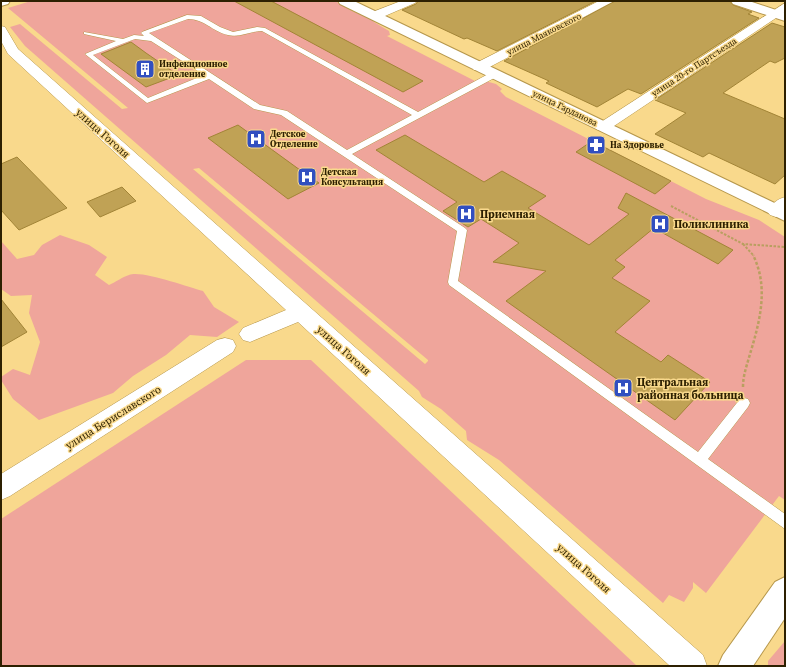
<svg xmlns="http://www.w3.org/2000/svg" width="786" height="667" font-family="'Source Serif 4',serif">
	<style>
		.green { fill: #efa59b; fill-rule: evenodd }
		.building { fill: #c0a255; stroke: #a28436 }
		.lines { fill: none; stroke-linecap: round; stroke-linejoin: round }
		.lane-casing { stroke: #b6974b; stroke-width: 1 }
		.street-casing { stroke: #b6974b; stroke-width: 1 }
		.secondary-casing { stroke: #b6974b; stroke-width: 2 }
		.path-far1 { stroke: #b99f60; stroke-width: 2; stroke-dasharray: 2.5 1.5; stroke-linecap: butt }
		.path { stroke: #b99f60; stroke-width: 2.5; stroke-dasharray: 3 2; stroke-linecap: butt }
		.lane { fill: #fff; fill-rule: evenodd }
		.street { fill: #fff; fill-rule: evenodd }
		.secondary { fill: #fff; fill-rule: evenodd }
		.labels { text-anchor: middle; stroke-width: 3; stroke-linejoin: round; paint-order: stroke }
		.far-street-label { font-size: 9px; fill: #2d2001; stroke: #f9d98c }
		.far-poi-label { font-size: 9px; font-weight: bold; fill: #2d2001; stroke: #f9d98c; text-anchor: start }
		.street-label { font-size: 11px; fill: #2d2001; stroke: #f9d98c }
		.poi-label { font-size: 11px; font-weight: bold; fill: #2d2001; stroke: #f9d98c; text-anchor: start }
	</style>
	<rect width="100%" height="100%" fill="#f9d98c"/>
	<g class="green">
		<path d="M31,1H335L352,11L373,20L374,22L389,31L390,35L387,36L475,81L478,79L496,84L502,89L500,91L506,97L706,199L759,220L785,237V500L779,496L706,593L693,582V588L684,602L669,595L663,603L499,460L467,440L466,431L441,409L422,397L419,391L25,46L10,27L20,24L122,109L128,108L8,8ZM199,168L428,360V361L425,364L193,169Z"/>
		<path d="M60,235L89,245L107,257L95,275L109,285C116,282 122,277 129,275C142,270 187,287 203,291L214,307L239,322L217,337L190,335L166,355L133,376L113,393L39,420L13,399L1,380V377L13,369L30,375L40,342L29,313L32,295L11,296L1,289V241L17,259L34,255L42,245Z"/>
		<polygon points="246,360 311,360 637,666 1,666 1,519"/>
		<polygon points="785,641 785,666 768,666 768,661"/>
	</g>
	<g class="building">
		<polygon points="234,1 271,1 423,81 403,92"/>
		<polygon points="418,1 596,1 497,51 467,38 464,39 402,10 416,4"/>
		<polygon points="615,1 730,1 733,5 752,12 748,14 759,18 641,94 628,89 597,107 546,83 549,81 504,61"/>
		<polygon points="772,23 785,27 785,58 775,63 770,61 723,93 785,119 785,175 775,184 709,153 703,157 655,134 686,113 655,100"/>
		<polygon points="131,42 146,53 178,75 146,87 101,54"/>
		<polygon points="238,125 300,170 319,183 288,199 208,138"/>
		<polygon points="405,135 484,182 502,171 546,196 528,208 589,245 629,214 618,208 626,193 733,250 718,264 654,228 615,260 625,267 612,278 650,301 615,332 661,362 668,355 710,382 675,420 506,301 546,271 493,262 519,243 481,219 468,227 443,211 457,202 376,150"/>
		<polygon points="592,141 602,146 671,181 655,194 576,152"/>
		<polygon points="17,157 67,208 19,230 1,210 1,164"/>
		<polygon points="122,187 136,201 100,217 87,202"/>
		<polygon points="1,299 27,332 1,347"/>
	</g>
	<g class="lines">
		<g class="lane-casing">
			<path id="lane" d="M187,15L201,16L220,27L233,32L257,27L265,28L418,112L492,72H498V76L352,154L465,228L467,230L458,281L698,452L740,399L744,398L748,399L750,403L748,407L708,459L785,514V529L449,285L448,282L457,231L281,115L254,109L209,79L147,103L85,54L116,41L84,34V32L123,39L134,35L144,36L141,33L142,32ZM188,19C205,19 211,31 228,35C240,38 250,31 262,31L412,115L347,150L287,111L260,105L149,33ZM135,39L151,41L204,75L148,98L93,55Z"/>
		</g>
		<g class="street-casing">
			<g id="street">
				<polygon points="401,1 417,1 415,3 378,19 374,20 368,16 370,13"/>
				<polygon points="599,1 614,1 484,70 474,70 472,67 474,64"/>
				<polygon points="785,3 785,12 608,130 598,130 595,127 598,124"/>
				<polygon points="1,26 5,27 18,49 703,655 707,666 670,666 298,322 250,342 243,340 239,334 243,328 286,310 8,54 1,41"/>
				<path d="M785,197V212L776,217L770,215L767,211C772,204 777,199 785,197Z"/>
				<polygon points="225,338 233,340 236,346 233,352 10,496 1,500 1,474 217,340"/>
			</g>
		</g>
		<g class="secondary-casing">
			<g id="secondary">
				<polygon points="1,1 10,1 8,4 1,6"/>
				<polygon points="338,1 354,1 785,208 785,221 340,4"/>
				<polygon points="731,1 749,1 785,13 785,21 733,4"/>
				<polygon points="785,577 785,618 753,666 718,666 723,655 775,582"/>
			</g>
		</g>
		<g class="path-far1">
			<polyline points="671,206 743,244 785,247"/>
			<polyline points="743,244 754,256"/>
		</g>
		<path class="path" d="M743,387C743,375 747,365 750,354C760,321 769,287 753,255"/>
		<use href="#lane" class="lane"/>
		<use href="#street" class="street"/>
		<use href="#secondary" class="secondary"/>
	</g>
	<defs>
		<g id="building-square" transform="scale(1)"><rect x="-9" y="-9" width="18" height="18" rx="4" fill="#314fc0" stroke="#f9d98c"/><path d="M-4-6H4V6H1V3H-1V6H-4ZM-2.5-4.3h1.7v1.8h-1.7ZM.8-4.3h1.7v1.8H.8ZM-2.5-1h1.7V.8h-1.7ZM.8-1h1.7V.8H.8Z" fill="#fff"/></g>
		<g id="hospital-square" transform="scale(1)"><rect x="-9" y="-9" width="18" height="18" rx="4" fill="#314fc0" stroke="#f9d98c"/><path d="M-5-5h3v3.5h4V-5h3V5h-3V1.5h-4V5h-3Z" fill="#fff"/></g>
		<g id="pharmacy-square" transform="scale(1)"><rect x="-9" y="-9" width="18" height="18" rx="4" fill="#314fc0" stroke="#f9d98c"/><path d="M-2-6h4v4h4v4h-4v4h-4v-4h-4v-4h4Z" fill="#fff"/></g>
	</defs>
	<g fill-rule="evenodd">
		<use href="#building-square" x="145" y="69"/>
		<use href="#hospital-square" x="256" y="139"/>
		<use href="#pharmacy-square" x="596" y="145"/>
		<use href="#hospital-square" x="307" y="177"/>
		<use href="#hospital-square" x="466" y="214"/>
		<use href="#hospital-square" x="660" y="224"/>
		<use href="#hospital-square" x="623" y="388"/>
	</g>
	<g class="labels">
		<g class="far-street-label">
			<text transform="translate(544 34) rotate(-27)" y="3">улица Маяковского</text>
			<text transform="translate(694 67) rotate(-33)" y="3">улица 20-го Партсъезда</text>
			<text transform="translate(565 108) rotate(26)" y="3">улица Гарданова</text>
		</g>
		<g class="far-poi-label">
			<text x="159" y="67">Инфекционное<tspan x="159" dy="10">отделение</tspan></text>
			<text x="270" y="137">Детское<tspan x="270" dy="10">Отделение</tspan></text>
			<text x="610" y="148">На Здоровье</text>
			<text x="321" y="175">Детская<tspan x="321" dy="10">Консультация</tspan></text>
		</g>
		<g class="street-label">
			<text transform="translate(103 133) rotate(42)" y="4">улица Гоголя</text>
			<text transform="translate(344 350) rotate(42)" y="4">улица Гоголя</text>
			<text transform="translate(113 417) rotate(-32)" y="4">улица Бериславского</text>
			<text transform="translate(584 568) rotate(42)" y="4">улица Гоголя</text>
		</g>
		<g class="poi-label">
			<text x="480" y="218">Приемная</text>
			<text x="674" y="228">Поликлиника</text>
			<text x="637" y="386">Центральная<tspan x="637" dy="13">районная больница</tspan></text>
		</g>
	</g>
	<rect width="786" height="667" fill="none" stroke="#2d2001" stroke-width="4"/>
</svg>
